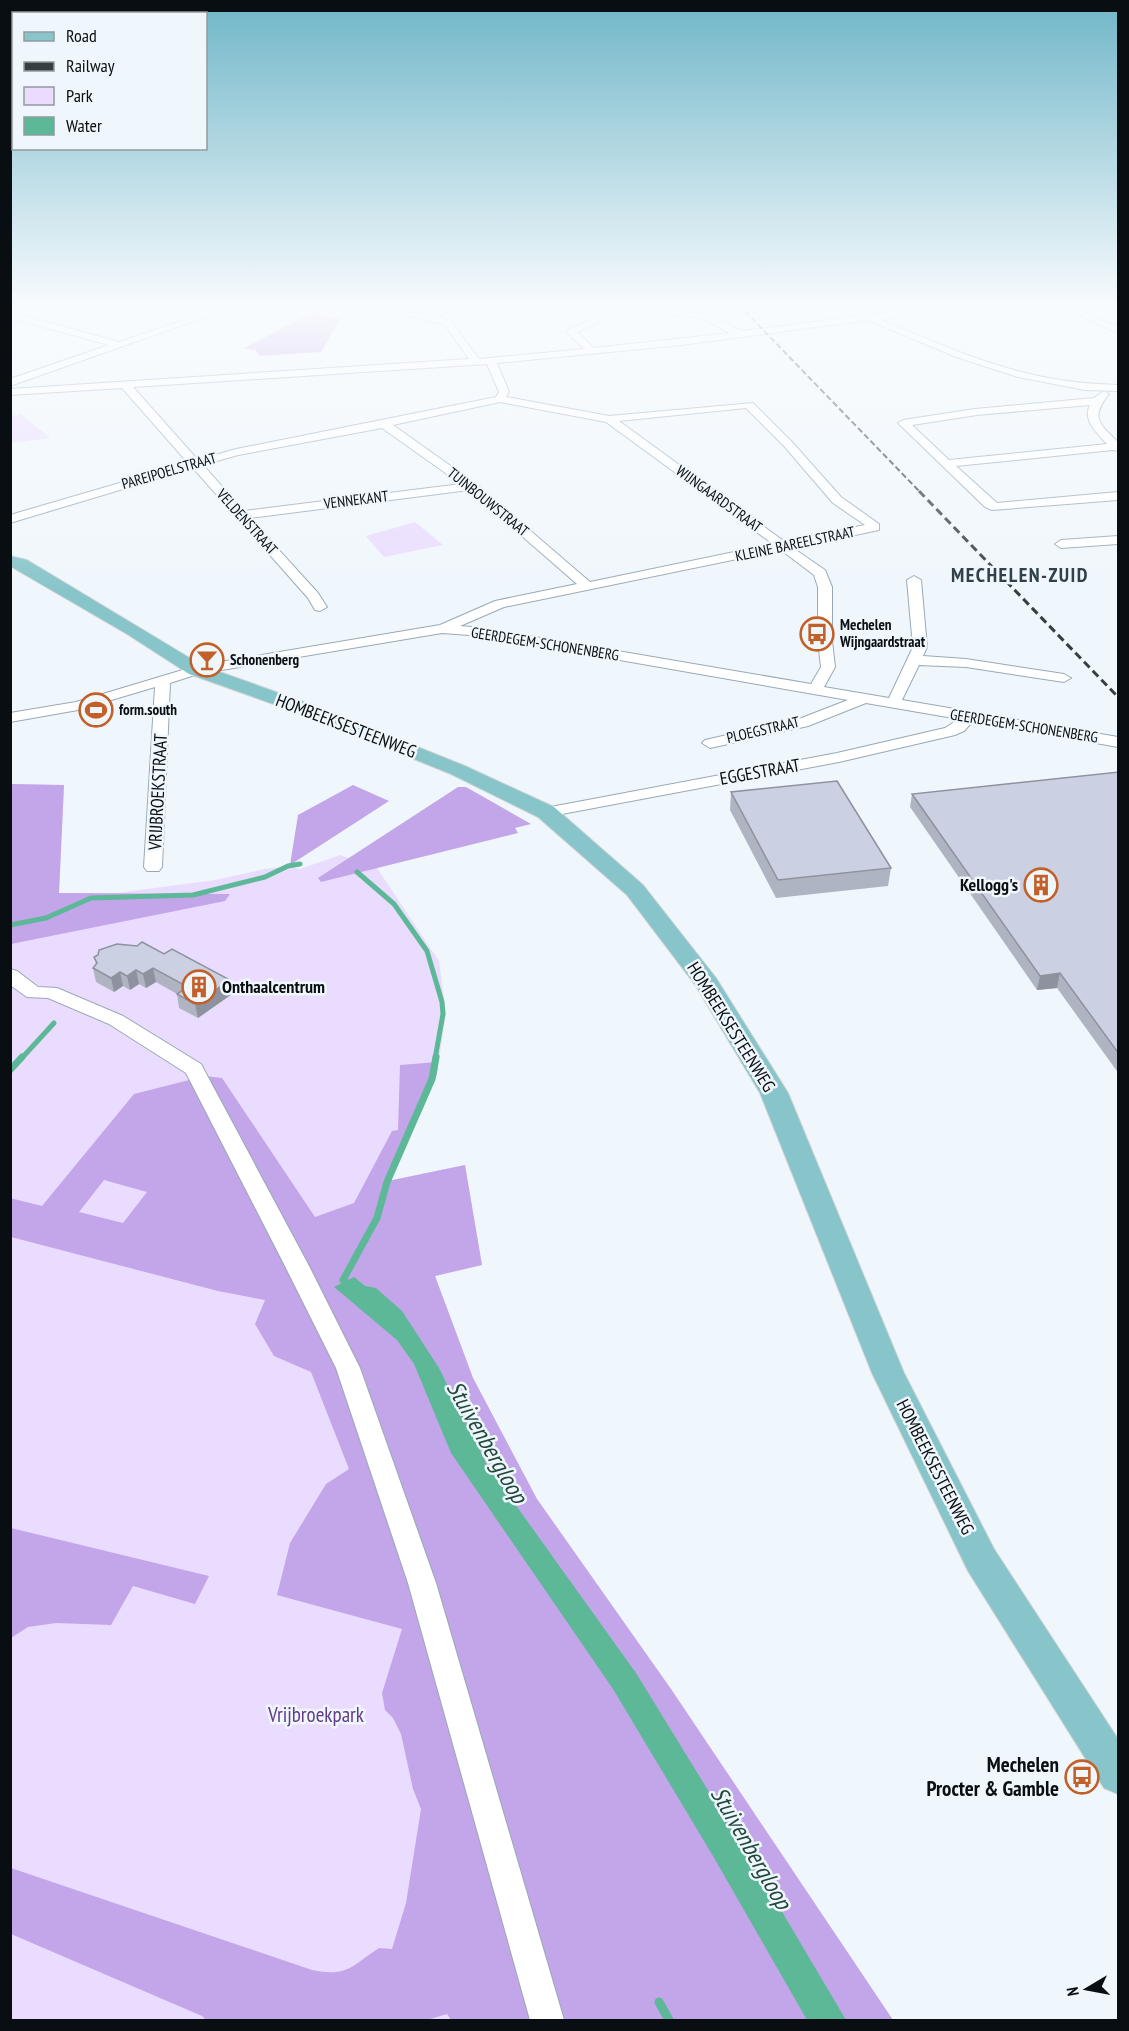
<svg xmlns="http://www.w3.org/2000/svg" width="1129" height="2031" font-family="'PT Sans Narrow',sans-serif">
	<style>
		.green { fill: #eadcfe }
		.forest { fill: #c3a5e9; fill-rule: evenodd }
		.water { fill: #5db898 }
		.lines { fill: none; stroke-linecap: round; stroke-linejoin: round }
		.stream-far2 { stroke: #5db898; stroke-width: 5 }
		.stream-far1 { stroke: #5db898; stroke-width: 7 }
		.stream { stroke: #5db898; stroke-width: 9 }
		.minor-casing { stroke: #98a9b5; stroke-width: 2 }
		.major-casing { stroke: #d3d4d4; stroke-width: 2 }
		.minor { fill: #fff; fill-rule: evenodd }
		.major { fill: #88c5ca; fill-rule: evenodd }
		.rail-far1 { stroke: #373e42; stroke-width: 2; stroke-dasharray: 6 3; stroke-linecap: butt }
		.rail { stroke: #373e42; stroke-width: 3; stroke-dasharray: 8 4.5; stroke-linecap: butt }
		.wall { fill: #afb4c3 }
		.shaded-wall { fill: #8e929f }
		.building { fill: #cbd1e3; stroke: #8e929f; stroke-width: 1.5 }
		.labels { text-anchor: middle; stroke-width: 5; stroke-linejoin: round; paint-order: stroke }
		.far-street-label { font-size: 15px; fill: #080e12; stroke: #f0f7fc }
		.far-poi-label { font-size: 15px; font-weight: bold; fill: #080e12; stroke: #f0f7fc; text-anchor: start }
		.street-label { font-size: 18px; fill: #080e12; stroke: #f0f7fc }
		.poi-label { font-size: 18px; font-weight: bold; fill: #080e12; stroke: #f0f7fc; text-anchor: end }
		.far-district-label { font-size: 20px; font-weight: bold; letter-spacing: 1.5px; fill: #314049; stroke: #f0f7fc }
		.near-park-label { font-size: 21px; fill: #623b8b; stroke: #f0f7fc }
		.near-poi-label { font-size: 21px; font-weight: bold; fill: #080e12; stroke: #f0f7fc; text-anchor: end }
		.near-water-label { font-size: 24px; font-style: italic; fill: #21493b; stroke: #f0f7fc }
	</style>
	<rect width="100%" height="100%" fill="#f0f7fc"/>
	<g class="green">
		<polygon points="21,414 50,438 11,443 11,416"/>
		<polygon points="415,522 443,545 384,557 366,536"/>
		<polygon points="10,784 64,785 59,893 117,893 215,880 265,869 289,866 300,869 340,855 377,868 439,961 446,1013 437,1074 388,1181 465,1165 482,1265 435,1276 473,1378 537,1499 671,1689 893,2020 11,2020"/>
	</g>
	<g class="forest">
		<polygon points="309,314 341,318 321,352 259,356 256,350 243,349"/>
		<polygon points="11,784 64,785 59,893 230,894 225,901 11,944"/>
		<polygon points="353,785 389,801 290,865 298,815"/>
		<polygon points="458,787 466,787 531,824 515,828 518,833 321,882 318,878"/>
		<path d="M438,1062L437,1074L388,1181L465,1165L482,1265L435,1276L473,1378L537,1499L671,1689L893,2020H451L447,2014L427,2020H206L202,2016L11,1934V1868L312,1970C348,1977 350,1967 379,1948L392,1949L406,1903L421,1809L413,1789L401,1734L393,1718L385,1710L382,1693L402,1629L277,1595L290,1543L326,1484L349,1469L311,1372L274,1356L255,1324L265,1300L218,1291L11,1237L10,1198L42,1206L134,1094L205,1076L222,1078L315,1217L354,1203L392,1131L398,1130L400,1065ZM104,1180L147,1192L123,1223L79,1212Z"/>
		<polygon points="11,1528 209,1576 195,1604 133,1586 111,1625 56,1623 28,1627 11,1638"/>
	</g>
	<polygon class="water" points="354,1277 365,1286 376,1288 402,1311 439,1368 487,1465 636,1673 768,1888 846,2020 807,2020 713,1856 613,1689 451,1453 414,1364 397,1340 334,1287"/>
	<g class="lines">
		<g class="stream-far2">
			<polyline points="357,872 394,904 427,951 442,1002 443,1014 435,1059"/>
			<polyline points="10,925 46,918 91,898 193,895 265,877 288,866 300,864"/>
			<polyline points="21,1059 54,1023"/>
		</g>
		<g class="stream-far1">
			<polyline points="10,1070 22,1057"/>
			<polyline points="351,1286 343,1280 377,1218 387,1182 432,1079 436,1057"/>
		</g>
		<polyline class="stream" points="659,2002 669,2020"/>
		<g class="minor-casing">
			<g id="minor">
				<path d="M170,305C183,305 198,311 210,311C220,310 229,304 239,305L10,386V379L109,345L10,318V312L119,342L201,314L171,307Z"/>
				<path d="M370,305C389,305 409,315 425,314C437,314 447,305 461,305L436,317L450,320L479,359L584,349L566,331L601,314L606,317L604,319L577,332L594,348L730,333L704,319L639,311L638,309L642,306L709,315L742,331L945,305H967L963,308L880,319C936,343 994,369 1054,379C1076,383 1097,384 1118,385V391L1085,390L1018,377L956,357L868,320L681,345L497,363L509,392L506,397L609,416L753,403L792,442L841,497L879,524V530L793,548L825,570L832,587V641L835,667L824,687L889,698L913,647L907,580L914,576L921,580L927,647L923,656L966,659L1064,674L1071,678L1064,682L966,667L919,665L902,700L1118,737V747L973,721L964,731L955,735L839,762L546,817L540,815L538,812L540,809L837,753L945,728L959,719L866,703L808,726L710,748L702,743L705,740L799,719L848,700L483,636L442,633L198,674L170,683L162,867L159,871H147L144,867L155,687L78,710L10,722V713L76,702L196,666L440,625L495,601L577,584L469,490L250,518L318,593L327,607L320,611L315,610L308,598L193,468L10,523V515L188,463L122,388L10,395V389L469,359L444,324L371,307ZM487,364L499,392L496,397L236,449L198,460L133,387ZM500,402L606,422L773,544L590,582L476,484L393,425ZM746,408L784,446L833,503L865,525L785,542L619,421ZM382,428L461,484L244,511L203,465L238,455ZM781,550L814,575L818,587V641L821,667L811,684L483,628L460,626L504,607Z"/>
				<polygon points="1058,305 1069,305 1118,327 1118,333"/>
				<path d="M1104,391L1109,394C1090,417 1099,424 1118,442V451L1113,450L956,466L997,503L1118,492V500L992,510L985,507L898,423L903,420L975,409L1094,398ZM1090,405C1082,420 1097,433 1107,444L949,460L912,425L977,415Z"/>
				<polygon points="1118,536 1118,544 1061,548 1055,544 1061,540"/>
				<polygon points="10,969 17,971 38,987 57,988 123,1016 201,1064 309,1266 360,1368 436,1583 564,2020 530,2020 408,1583 336,1368 285,1266 186,1073 109,1024 48,998 27,997 10,985"/>
			</g>
		</g>
		<g class="major-casing">
			<polygon id="major" points="10,556 27,560 203,666 321,708 465,766 554,807 643,885 716,978 788,1093 904,1373 994,1549 1118,1739 1118,1794 1104,1788 968,1571 872,1373 760,1093 696,986 627,895 538,817 451,774 307,716 189,674 127,634 10,566"/>
		</g>
		<use href="#minor" class="minor"/>
		<use href="#major" class="major"/>
		<polyline class="rail-far1" points="739,305 920,492"/>
		<polyline class="rail" points="919,491 1118,697"/>
	</g>
	<g class="wall">
		<polygon points="1119,772 1119,1074 1057,988 1037,990 910,807 912,794"/>
		<polygon points="731,792 891,868 888,886 776,898 730,810"/>
		<polygon points="164,954 230,980 232,994 198,1018 179,1008 177,994 156,982 146,988 139,984 130,990 123,986 114,992 96,982 93,968 96,964 94,957"/>
	</g>
	<g class="shaded-wall">
		<polygon points="153,968 156,982 146,988 143,974"/>
		<polygon points="136,970 139,984 130,990 127,976"/>
		<polygon points="120,972 123,986 114,992 111,978"/>
		<polygon points="1060,973 1057,988 1037,990 1040,976"/>
		<polygon points="230,980 232,994 198,1018 195,1004"/>
	</g>
	<g class="building">
		<polygon points="1119,772 1119,1054 1060,973 1040,976 912,794"/>
		<polygon points="837,781 891,868 778,880 731,792"/>
		<polygon points="142,942 164,954 172,949 230,980 195,1004 177,994 188,987 153,968 143,974 136,970 127,976 120,972 111,978 93,968 97,963 94,957 98,955 99,950 117,944 137,946"/>
	</g>
	<linearGradient id="sky" x2="0" y2="1"><stop stop-color="#70b6c8"/><stop offset="0.52" stop-color="#f8fbfe"/><stop offset="1" stop-color="#f8fbfe" stop-opacity="0"/></linearGradient>
	<rect width="1129" height="589" fill="url(#sky)"/>
	<defs>
		<g id="bus-ring" transform="scale(1.725)"><circle r="9.5" fill="#f0f7fc" stroke="#c35f29" stroke-width="1.5"/><path d="M-5-6H5V4H4V6H2V4H-2V6H-4V4H-5ZM-3.5-4V0h7V-4ZM-3.5 1.2v1.5H-2V1.2ZM2 1.2v1.5H3.5V1.2Z" fill="#c35f29"/></g>
		<g id="bar-ring" transform="scale(1.725)"><circle r="9.5" fill="#f0f7fc" stroke="#c35f29" stroke-width="1.5"/><path d="M-6-5H6L.8 .8V4.5H3.5V6h-7V4.5H-.8V.8Z" fill="#c35f29"/></g>
		<g id="stadium-ring" transform="scale(1.725)"><circle r="9.5" fill="#f0f7fc" stroke="#c35f29" stroke-width="1.5"/><path d="M0-5a6.5 5 0 1 0 0 10a6.5 5 0 1 0 0-10ZM-3.5-1.8h7v3.6h-7Z" fill="#c35f29"/></g>
		<g id="building-ring" transform="scale(1.725)"><circle r="9.5" fill="#f0f7fc" stroke="#c35f29" stroke-width="1.5"/><path d="M-4-6H4V6H1V3H-1V6H-4ZM-2.5-4.3h1.7v1.8h-1.7ZM.8-4.3h1.7v1.8H.8ZM-2.5-1h1.7V.8h-1.7ZM.8-1h1.7V.8H.8Z" fill="#c35f29"/></g>
	</defs>
	<g fill-rule="evenodd">
		<use href="#bus-ring" x="817" y="634"/>
		<use href="#bar-ring" x="207" y="660"/>
		<use href="#stadium-ring" x="96" y="710"/>
		<use href="#building-ring" x="1041" y="885"/>
		<use href="#building-ring" x="199" y="987"/>
		<use href="#bus-ring" x="1082" y="1777"/>
	</g>
	<g class="labels">
		<g class="far-street-label">
			<text transform="translate(169 471) rotate(-16)" y="5">PAREIPOELSTRAAT</text>
			<text transform="translate(719 499) rotate(36)" y="5">WIJNGAARDSTRAAT</text>
			<text transform="translate(356 500) rotate(-7)" y="5">VENNEKANT</text>
			<text transform="translate(488 502) rotate(39)" y="5">TUINBOUWSTRAAT</text>
			<text transform="translate(247 522) rotate(48)" y="5">VELDENSTRAAT</text>
			<text transform="translate(795 544) rotate(-12)" y="5">KLEINE BAREELSTRAAT</text>
			<text transform="translate(545 644) rotate(9)" y="5">GEERDEGEM-SCHONENBERG</text>
			<text transform="translate(1024 726) rotate(9)" y="5">GEERDEGEM-SCHONENBERG</text>
			<text transform="translate(763 730) rotate(-13)" y="5">PLOEGSTRAAT</text>
		</g>
		<g class="far-poi-label">
			<text x="840" y="630">Mechelen<tspan x="840" dy="17">Wijngaardstraat</tspan></text>
			<text x="230" y="665">Schonenberg</text>
			<text x="119" y="715">form.south</text>
		</g>
		<g class="street-label">
			<text transform="translate(346 726) rotate(21)" y="6">HOMBEEKSESTEENWEG</text>
			<text transform="translate(760 772) rotate(-10)" y="6">EGGESTRAAT</text>
			<text transform="translate(158 792) rotate(-87)" y="6">VRIJBROEKSTRAAT</text>
			<text transform="translate(731 1027) rotate(58)" y="6">HOMBEEKSESTEENWEG</text>
			<text transform="translate(935 1467) rotate(63)" y="6">HOMBEEKSESTEENWEG</text>
		</g>
		<g class="poi-label">
			<text x="1018" y="891">Kellogg's</text>
			<text x="222" y="993" text-anchor="start">Onthaalcentrum</text>
		</g>
		<g class="far-district-label">
			<text x="1020" y="582">MECHELEN-ZUID</text>
		</g>
		<g class="near-park-label">
			<text x="316" y="1722">Vrijbroekpark</text>
		</g>
		<g class="near-poi-label">
			<text x="1059" y="1772">Mechelen<tspan x="1059" dy="24">Procter &amp; Gamble</tspan></text>
		</g>
		<g class="near-water-label">
			<text transform="translate(487 1442) rotate(60)" y="8">Stuivenbergloop</text>
			<text transform="translate(751 1848) rotate(60)" y="8">Stuivenbergloop</text>
		</g>
	</g>
	<rect width="1129" height="2031" fill="none" stroke="#080e12" stroke-width="24"/>
	<rect x="12" y="12" width="195" height="138" fill="#f0f7fc" stroke="#939a9e" stroke-width="1.5"/>
	<rect x="24" y="32" width="30" height="9" fill="#88c5ca" stroke="#939a9e" stroke-width="1.5"/>
	<text x="66" y="42" font-size="18" fill="#080e12">Road</text>
	<rect x="24" y="62" width="30" height="9" fill="#373e42" stroke="#939a9e" stroke-width="1.5"/>
	<text x="66" y="72" font-size="18" fill="#080e12">Railway</text>
	<rect x="24" y="87" width="30" height="18" fill="#eadcfe" stroke="#939a9e" stroke-width="1.5"/>
	<text x="66" y="102" font-size="18" fill="#080e12">Park</text>
	<rect x="24" y="117" width="30" height="18" fill="#5db898" stroke="#939a9e" stroke-width="1.5"/>
	<text x="66" y="132" font-size="18" fill="#080e12">Water</text>
	<g transform="translate(1087 1989) rotate(260)" stroke="#f0f7fc" stroke-width="4.5" paint-order="stroke">
	<path d="M0-4.5L10 22L0 15L-10 22Z" fill="#080e12"/>
	<text y="-9" font-size="16" font-weight="bold" text-anchor="middle" fill="#080e12">N</text>
	</g>
</svg>
